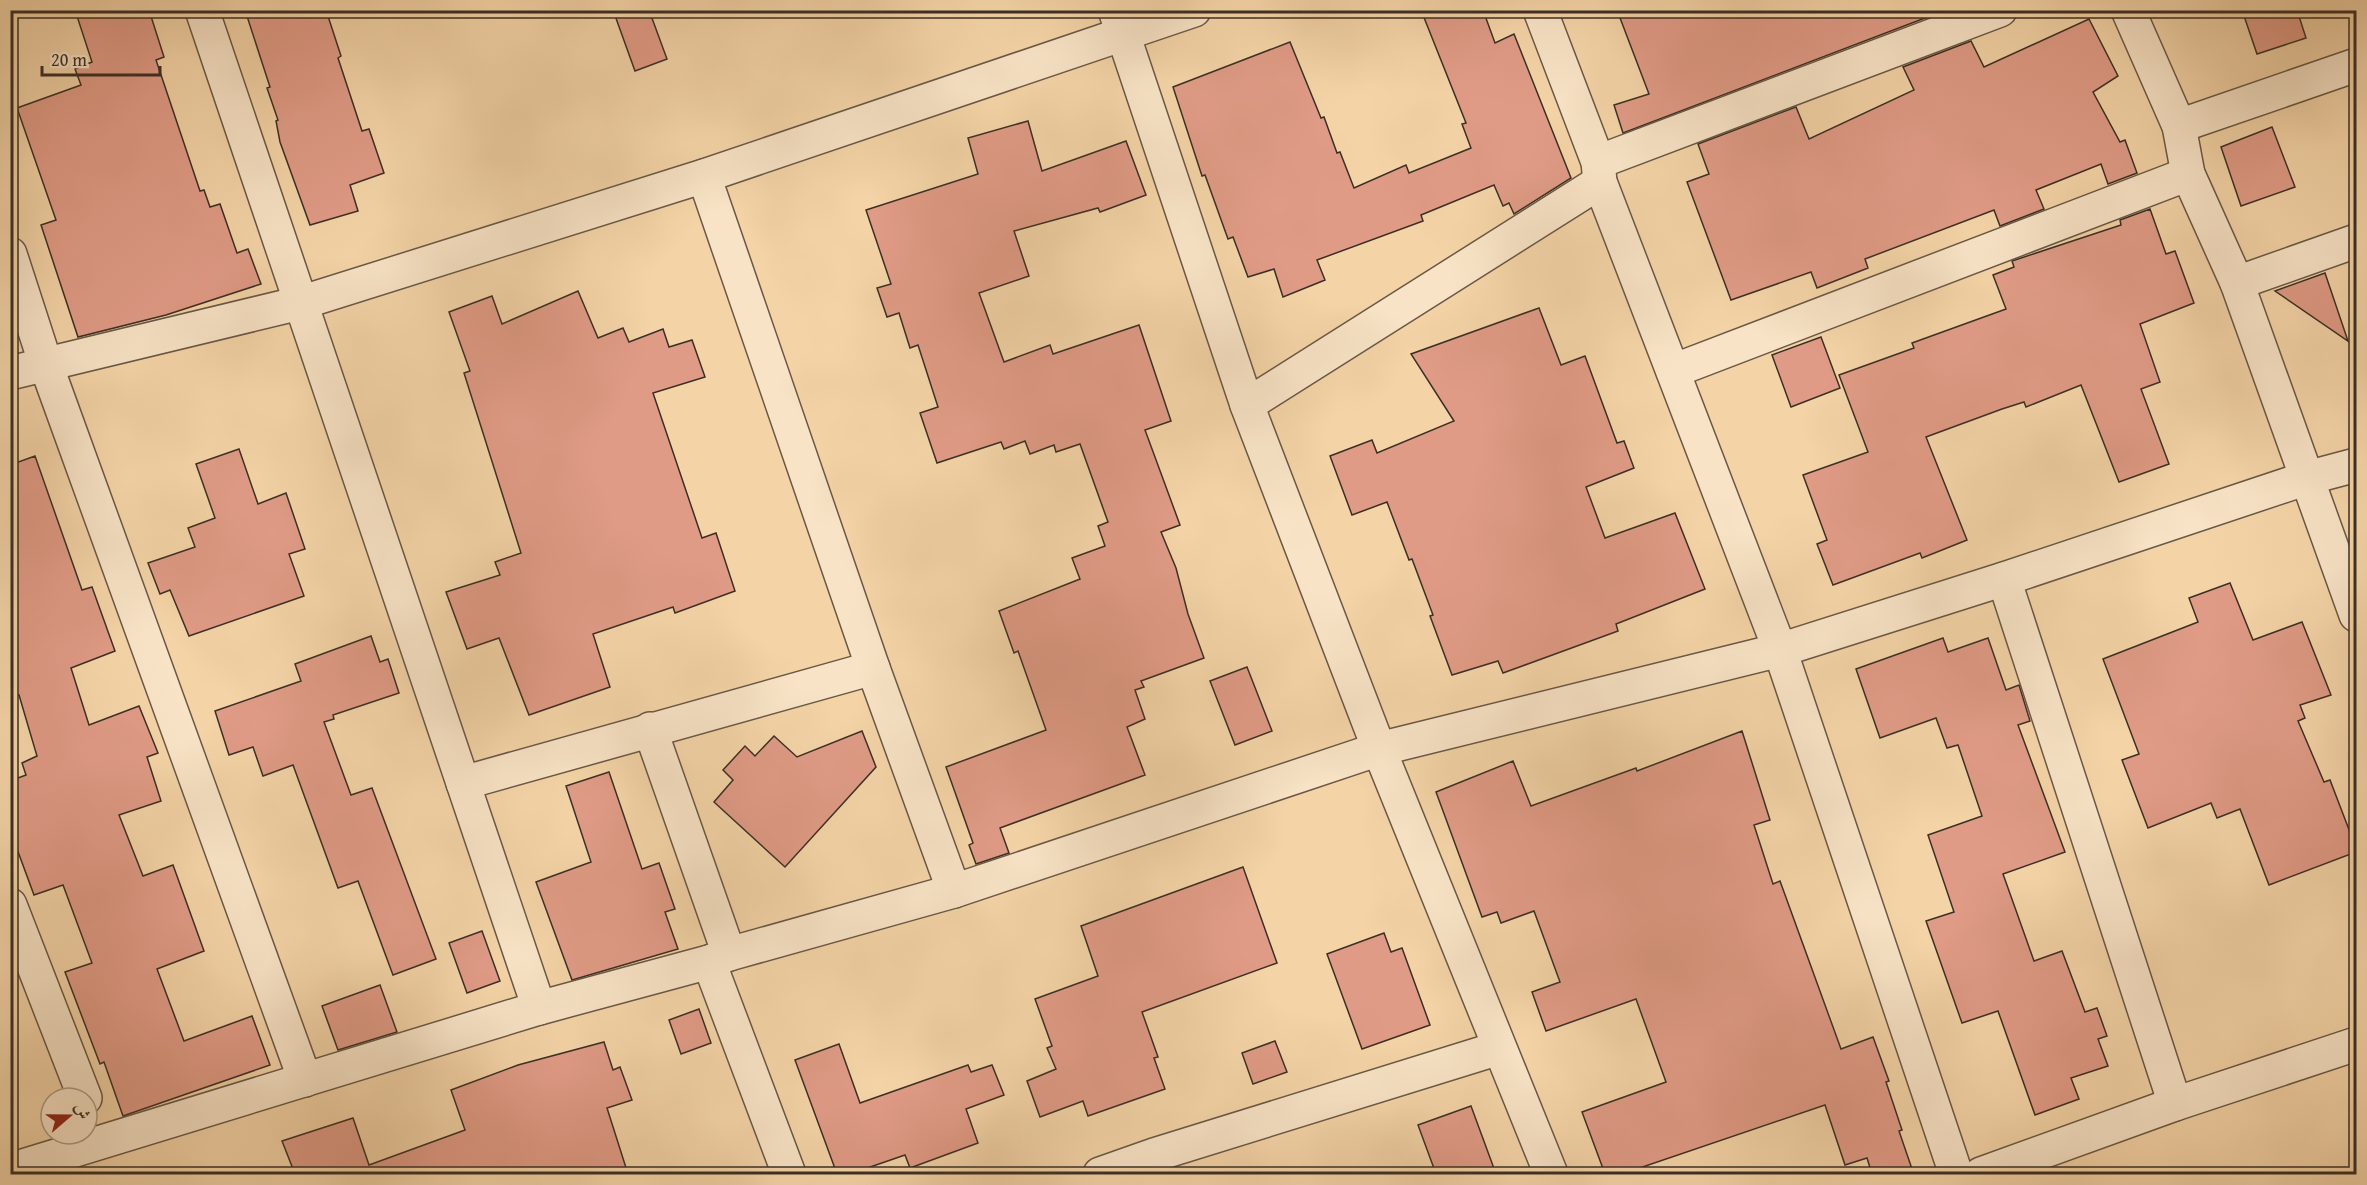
<svg xmlns="http://www.w3.org/2000/svg" width="2367" height="1185" font-family="'Gentium Book Plus',Amiri,serif">
	<style>
		.building { fill: #e09b86; stroke: #3b2f25; stroke-width: 1.5 }
		.lines { fill: none; stroke-linecap: round; stroke-linejoin: round }
		.minor-casing { stroke: #695846; stroke-width: 36 }
		.minor { stroke: #f8e3c6; stroke-width: 33 }
	</style>
	<rect width="100%" height="100%" fill="#f4d4a7"/>
	<filter id="stains"><feTurbulence type="fractalNoise" baseFrequency=".00333" numOctaves="4"/><feColorMatrix values="0 0 0 0 .2 0 0 0 0 .09 0 0 0 0 .02 0 0 0 .5 -.17"/></filter>
	<radialGradient id="worn" r=".72"><stop offset=".6" stop-color="#630" stop-opacity="0"/><stop offset="1" stop-color="#630" stop-opacity=".3"/></radialGradient>
	<g class="building">
		<polygon points="75,10 149,10 164,57 156,60 200,191 204,190 210,207 220,204 237,253 248,249 261,284 166,315 78,337 41,225 56,220 17,108 81,85 75,69 92,62"/>
		<polygon points="245,10 326,10 341,56 338,58 362,131 369,129 384,173 350,185 358,211 310,225 280,142 276,121 278,120 267,88 270,87"/>
		<polygon points="613,10 649,10 667,59 635,71"/>
		<polygon points="1421,10 1483,10 1495,43 1514,34 1571,178 1514,214 1509,203 1503,206 1494,185 1421,215 1423,221 1317,260 1325,280 1283,297 1274,269 1248,277 1233,237 1228,239 1205,175 1202,176 1173,87 1290,42 1321,118 1324,117 1337,153 1340,152 1354,188 1406,165 1409,173 1471,148 1462,124 1466,123"/>
		<polygon points="1617,10 1946,10 1623,133 1614,105 1649,94"/>
		<polygon points="2242,10 2297,10 2306,38 2257,54"/>
		<polygon points="2089,19 2118,76 2093,92 2120,142 2125,140 2137,173 2108,184 2101,164 2036,190 2044,209 2000,226 1994,210 1865,259 1868,268 1817,288 1811,272 1731,300 1687,182 1709,174 1698,144 1796,107 1809,139 1914,90 1903,67 1971,41 1984,67"/>
		<polygon points="1028,121 1042,171 1126,141 1146,195 1100,212 1098,208 1014,231 1029,276 979,293 1004,362 1050,345 1053,354 1139,325 1171,421 1145,430 1180,525 1161,532 1176,568 1188,614 1204,658 1141,681 1144,687 1135,690 1145,719 1127,727 1145,775 1000,828 1009,853 976,864 969,845 973,843 946,767 1046,730 1018,651 1014,653 999,611 1080,579 1072,558 1105,546 1098,526 1108,522 1080,444 1056,452 1054,445 1030,454 1025,441 1004,449 1001,442 937,463 920,413 938,407 918,345 910,348 899,313 887,317 877,288 891,284 866,210 978,174 968,138"/>
		<polygon points="2272,127 2295,187 2241,206 2221,147"/>
		<polygon points="2150,209 2166,254 2175,251 2194,303 2140,324 2160,382 2141,389 2169,464 2119,482 2081,385 2026,407 2024,402 2002,409 1926,437 1967,540 1922,558 1920,553 1833,585 1817,544 1827,540 1803,475 1868,452 1839,375 1914,348 1912,343 2006,309 1993,275 2014,267 2012,261 2121,225 2120,220"/>
		<polygon points="2325,273 2348,341 2275,291"/>
		<polygon points="578,291 598,338 623,328 629,342 663,329 669,347 692,340 705,377 653,393 702,538 716,533 735,591 675,613 673,607 593,634 610,687 529,715 499,638 467,649 446,592 500,575 495,562 521,553 464,373 470,371 449,312 492,296 502,324"/>
		<polygon points="1539,308 1561,365 1585,356 1617,443 1624,441 1634,468 1586,487 1605,538 1675,513 1705,589 1616,624 1618,631 1503,673 1498,661 1452,675 1430,616 1433,615 1412,559 1409,560 1387,502 1352,515 1330,456 1372,440 1377,453 1454,421 1411,354"/>
		<polygon points="1821,337 1840,388 1791,407 1772,355"/>
		<polygon points="239,449 258,504 286,493 305,549 289,554 304,596 189,636 170,590 160,594 148,563 195,547 188,528 215,518 196,464"/>
		<polygon points="35,456 82,590 92,587 115,651 71,668 89,725 139,706 158,753 147,757 161,801 119,815 143,876 173,865 204,951 157,969 184,1041 252,1016 270,1065 123,1116 104,1062 100,1064 65,972 92,963 63,885 34,895 10,830 10,781 26,775 22,763 37,756 19,695 10,698 10,465"/>
		<polygon points="2230,583 2253,640 2302,622 2331,695 2300,705 2305,718 2298,721 2324,782 2330,780 2356,848 2356,852 2269,885 2240,809 2217,818 2211,803 2148,828 2122,760 2139,754 2103,659 2198,622 2189,598"/>
		<polygon points="371,636 380,662 388,659 399,693 333,715 334,719 324,722 351,795 372,788 436,959 393,975 358,881 338,888 293,765 263,776 253,747 229,755 215,711 301,681 295,664"/>
		<polygon points="1943,638 1948,652 1988,638 2006,690 2019,685 2030,721 2018,725 2065,852 2003,874 2034,961 2062,951 2085,1012 2097,1008 2107,1036 2098,1039 2108,1066 2071,1078 2079,1099 2035,1115 1998,1011 1962,1023 1926,921 1954,912 1928,835 1982,816 1958,745 1947,748 1936,718 1880,738 1856,669"/>
		<polygon points="1247,667 1272,731 1235,745 1210,681"/>
		<polygon points="862,731 876,767 785,867 714,802 733,780 723,770 745,746 755,756 774,736 797,757"/>
		<polygon points="1742,731 1770,820 1754,825 1773,884 1780,881 1841,1049 1873,1037 1889,1081 1886,1082 1902,1130 1899,1131 1912,1169 1893,1174 1872,1174 1867,1158 1845,1165 1825,1105 1622,1174 1605,1174 1582,1112 1666,1082 1636,999 1546,1031 1532,992 1560,982 1534,911 1501,923 1497,912 1482,917 1436,792 1513,761 1531,806 1636,768 1637,771"/>
		<polygon points="609,772 642,869 659,863 675,909 665,912 678,949 572,980 536,882 591,862 566,786"/>
		<polygon points="1243,867 1277,963 1142,1012 1158,1057 1154,1058 1165,1089 1088,1116 1083,1101 1040,1117 1027,1081 1056,1069 1047,1048 1052,1046 1035,999 1098,976 1081,926"/>
		<polygon points="482,931 500,981 467,993 449,943"/>
		<polygon points="1384,933 1391,952 1402,948 1430,1025 1362,1049 1327,954"/>
		<polygon points="380,985 397,1032 338,1050 322,1006"/>
		<polygon points="699,1009 711,1043 681,1054 669,1020"/>
		<polygon points="1275,1041 1287,1072 1253,1084 1242,1053"/>
		<polygon points="604,1042 613,1070 620,1067 632,1100 607,1108 628,1174 295,1174 282,1141 353,1118 369,1165 465,1130 451,1090 518,1065"/>
		<polygon points="839,1044 860,1103 968,1065 971,1072 992,1065 1004,1095 966,1109 978,1143 910,1168 905,1155 850,1174 837,1174 795,1060"/>
		<polygon points="1471,1106 1496,1174 1436,1174 1418,1125"/>
	</g>
	<g class="lines">
		<g class="minor-casing">
			<g id="minor">
				<polyline points="202,10 539,1008"/>
				<polyline points="1115,10 1247,405 1379,749 1551,1174"/>
				<polyline points="1540,10 1598,162 1600,182 1780,650 1956,1174"/>
				<polyline points="2128,10 2179,126 2188,174 2237,283 2356,615"/>
				<polyline points="2179,126 2356,65"/>
				<polyline points="1598,162 2000,10"/>
				<polyline points="704,176 873,668 954,891"/>
				<polyline points="10,254 46,365 305,1080"/>
				<polyline points="2237,283 2356,241"/>
				<polyline points="1673,371 2188,174"/>
				<polyline points="10,373 300,303 704,176 1194,10"/>
				<polyline points="1247,405 1600,182"/>
				<polyline points="2004,579 2175,1104"/>
				<polyline points="650,729 729,954"/>
				<polyline points="463,783 873,668"/>
				<polyline points="10,905 85,1098"/>
				<polyline points="709,962 789,1174"/>
				<polyline points="10,1170 539,1008 709,962 729,954 954,891 1379,749 1780,650 2004,579 2307,478 2356,465"/>
				<polyline points="1100,1174 1154,1155 1499,1048"/>
				<polyline points="1981,1174 2175,1104 2356,1044"/>
			</g>
		</g>
		<use href="#minor" class="minor"/>
	</g>
	<rect width="2367" height="1185" fill="none" stroke="#f4d4a7" stroke-width="36"/>
	<rect x="12" y="12" width="2343" height="1161" fill="none" stroke="#3b2f25" stroke-width="3"/>
	<rect x="18" y="18" width="2331" height="1149" fill="none" stroke="#3b2f25" stroke-width="1.5"/>
	<g transform="translate(69 1116) rotate(70)"><circle r="28" fill="#f8e3c6" stroke="#ac9b86" stroke-width="1.5"/>
	<path d="M0-4.5L10 22L0 15L-10 22Z" fill="#8f2418"/>
	<text y="-9" font-size="16" font-weight="bold" text-anchor="middle" fill="#3b2f25">ش</text>
	</g>
	<path d="M42 66v9h118v-9" fill="none" stroke="#3b2f25" stroke-width="3"/>
	<text x="51" y="66" font-size="18" fill="#3b2f25" stroke="#f8e3c6" stroke-width="4.5" paint-order="stroke">20 m</text>
	<rect width="100%" height="100%" filter="url(#stains)"/>
	<rect width="100%" height="100%" fill="url(#worn)"/>
</svg>
